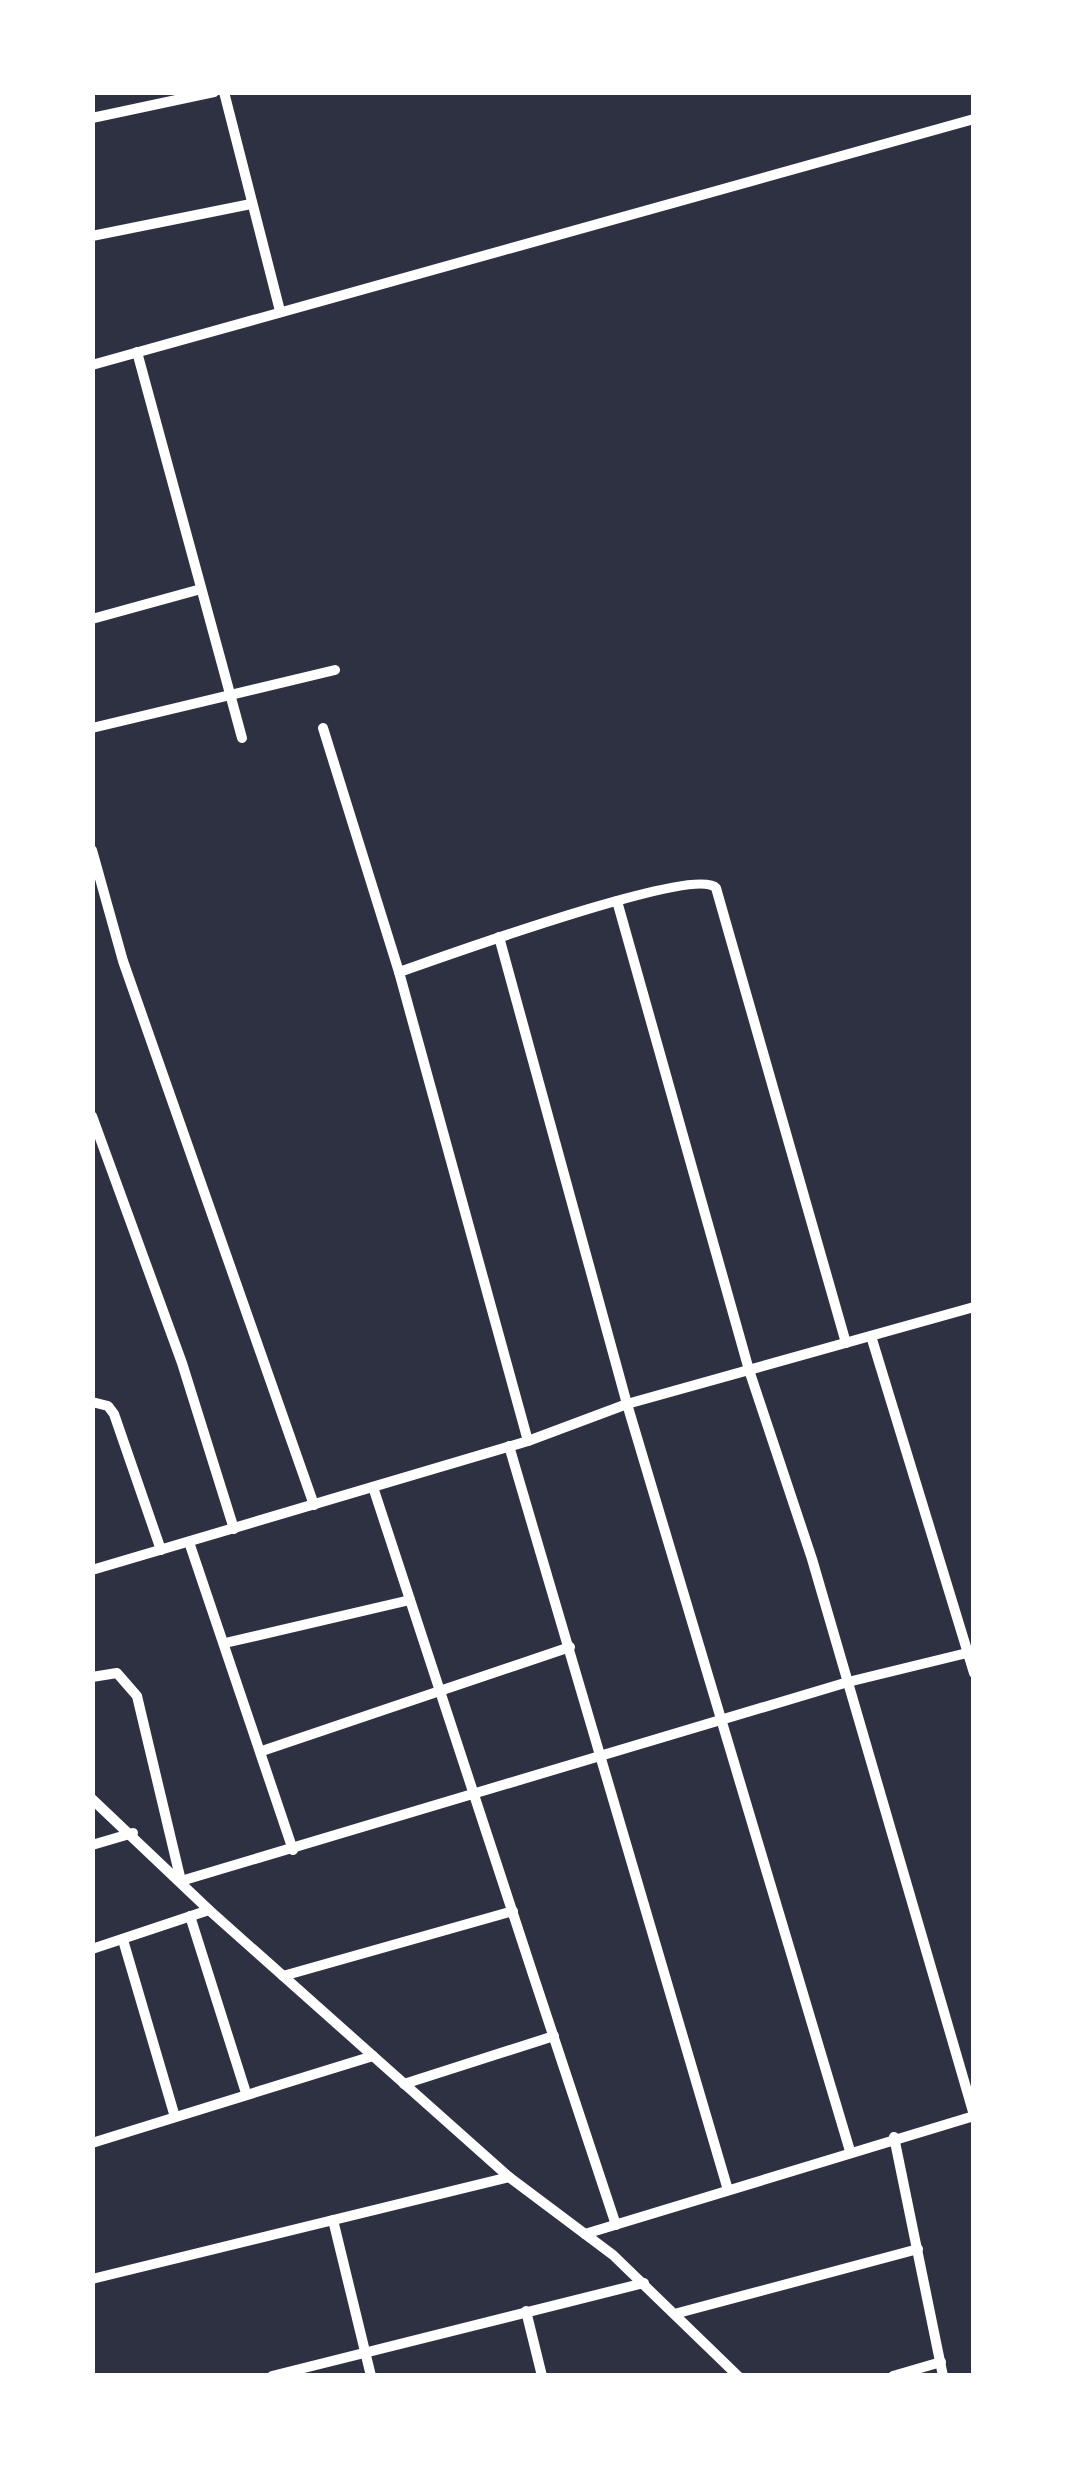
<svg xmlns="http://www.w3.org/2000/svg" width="1066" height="2468" font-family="'Varela Round',sans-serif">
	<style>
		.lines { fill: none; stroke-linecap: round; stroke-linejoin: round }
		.minor { stroke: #fff; stroke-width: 10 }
	</style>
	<rect width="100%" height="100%" fill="#2d3142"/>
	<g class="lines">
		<g class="minor">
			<polyline points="224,92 280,311"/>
			<polyline points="92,118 214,92"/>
			<polyline points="92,236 251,204"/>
			<polyline points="137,352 242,738"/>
			<polyline points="92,365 974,119"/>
			<polyline points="92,619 201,589"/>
			<polyline points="92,728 335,670"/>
			<polyline points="323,728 399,972"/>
			<polyline points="92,850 123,961 314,1505"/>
			<polyline points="617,901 749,1370 812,1559 974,2115"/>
			<polyline points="499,937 627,1404 850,2151"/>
			<polyline points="92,1116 182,1363 234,1529"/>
			<polyline points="871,1336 974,1673"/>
			<polyline points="92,1402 108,1406 114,1414 161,1550"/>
			<path d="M528,1441L399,972C440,958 695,865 716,888L846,1343"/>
			<polyline points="509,1446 728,2190"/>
			<path d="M373,1487C452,1734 535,1979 616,2225"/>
			<polyline points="189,1542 293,1850"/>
			<polyline points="92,1570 528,1441 627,1404 974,1307"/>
			<polyline points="225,1643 410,1600"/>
			<polyline points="92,1677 117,1673 137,1696 181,1881 848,1682 967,1653"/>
			<polyline points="262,1751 570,1647"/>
			<polyline points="92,1799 209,1910 509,2177 613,2255 738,2376"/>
			<polyline points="92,1845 133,1833"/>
			<polyline points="190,1916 246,2093"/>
			<polyline points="123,1940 175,2117"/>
			<polyline points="92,1949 209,1910"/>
			<polyline points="283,1976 513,1911"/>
			<polyline points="404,2084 554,2036"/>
			<polyline points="894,2137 943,2376"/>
			<polyline points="92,2143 373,2056"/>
			<polyline points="333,2220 371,2376"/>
			<polyline points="585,2234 974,2116"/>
			<polyline points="92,2279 509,2177"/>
			<polyline points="526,2311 542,2376"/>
			<polyline points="678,2313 918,2249"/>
			<polyline points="272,2376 644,2283"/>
			<polyline points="893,2376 941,2362"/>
		</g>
	</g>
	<rect width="1066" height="2468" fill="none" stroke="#ffffff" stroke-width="190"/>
</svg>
